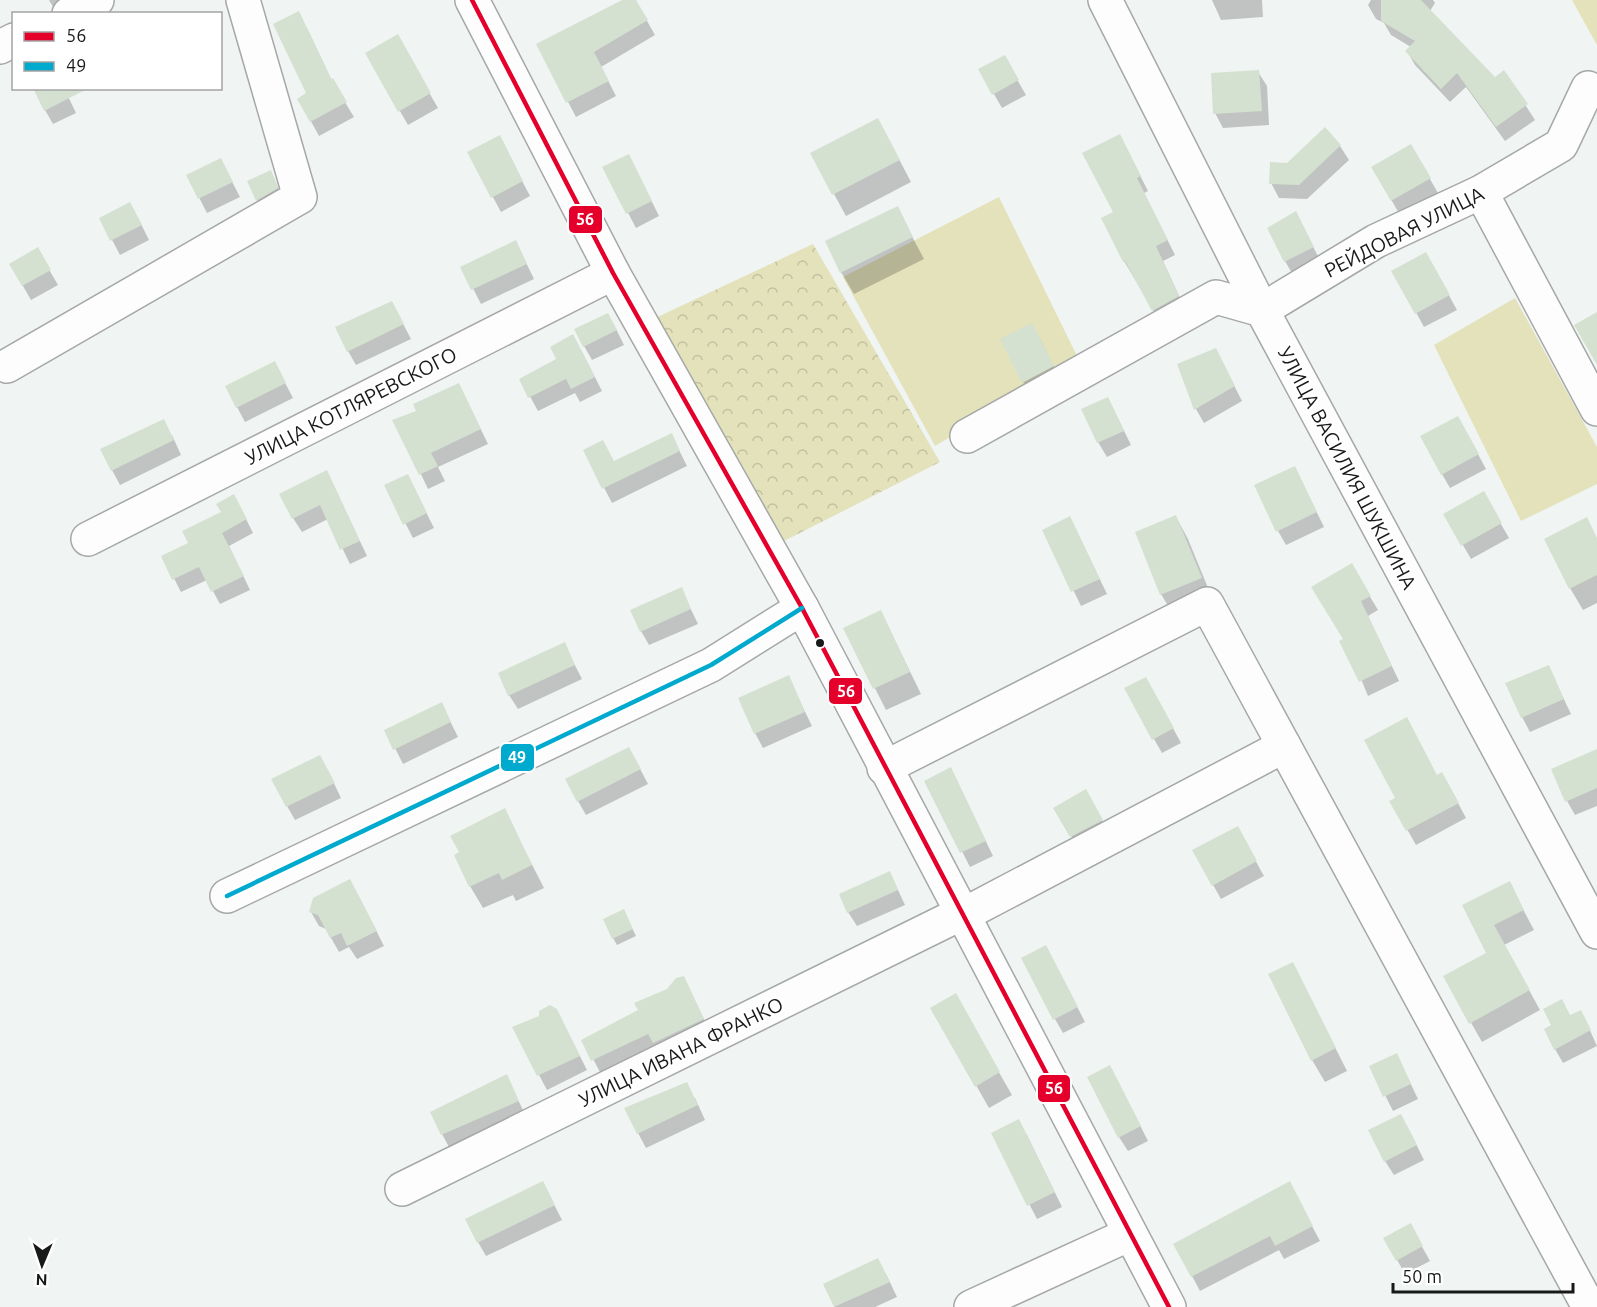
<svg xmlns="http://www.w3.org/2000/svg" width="1597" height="1307" font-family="Ubuntu,sans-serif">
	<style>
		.grass { fill: #e3e2bb }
		.park { fill: url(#park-crowns) }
		.shadow { fill: #0003 }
		.building { fill: #d4e1d0 }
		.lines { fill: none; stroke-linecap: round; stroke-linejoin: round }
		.minor-casing { stroke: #a5a8a6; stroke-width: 36 }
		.minor { stroke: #fdfdfd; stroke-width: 33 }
		.bus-1-casing { stroke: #fff; stroke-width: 9 }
		.bus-2-casing { stroke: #fff; stroke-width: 9 }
		.bus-1 { stroke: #e4002b; stroke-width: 4.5 }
		.bus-2 { stroke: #00a9ce; stroke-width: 4.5 }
		.bus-dot { fill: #181a19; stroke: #fff; stroke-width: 2 }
		.labels { text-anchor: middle; stroke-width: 4.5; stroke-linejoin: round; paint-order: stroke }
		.street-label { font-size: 20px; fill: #181a19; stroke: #fff }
		.line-badge { stroke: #fff; stroke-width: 2 }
		.badge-label { font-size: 16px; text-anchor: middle; font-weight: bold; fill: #fff }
	</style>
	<defs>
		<pattern id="park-crowns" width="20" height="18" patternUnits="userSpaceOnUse" patternTransform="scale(1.5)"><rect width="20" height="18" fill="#e3e2bb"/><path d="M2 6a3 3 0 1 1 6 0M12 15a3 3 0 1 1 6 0" fill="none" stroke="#c2c1a0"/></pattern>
	</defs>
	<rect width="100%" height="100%" fill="#f0f4f2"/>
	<g class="grass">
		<polygon points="1572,0 1597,0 1597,45"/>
		<polygon points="999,197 1079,360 935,446 843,277"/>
		<polygon points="1515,298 1597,447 1597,484 1521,521 1434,345"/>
	</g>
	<polygon class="park" points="813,244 940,462 780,543 651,320"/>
	<g class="shadow">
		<polygon points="49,0 84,0 57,14"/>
		<polygon points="625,0 635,0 655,35 601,67 616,96 576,117 538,45"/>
		<polygon points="1212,0 1262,0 1263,17 1221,20"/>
		<polygon points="1371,0 1433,0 1435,3 1430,11 1495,79 1504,72 1535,120 1505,141 1466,87 1450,102 1415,65 1407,51 1411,47 1391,35 1384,23 1376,19 1368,5"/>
		<polygon points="307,28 332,81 354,117 319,136 299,99 308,94"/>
		<polygon points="397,37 438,108 408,125 367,54"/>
		<polygon points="1004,57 1026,95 1002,108 980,70"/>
		<polygon points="1258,72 1267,86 1269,125 1223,128 1215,113"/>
		<polygon points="64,88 76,113 53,124 45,110"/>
		<polygon points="890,142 911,182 846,216 834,194"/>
		<polygon points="1340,146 1349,160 1307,199 1279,198 1271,183 1288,164"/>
		<polygon points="1411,146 1438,193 1400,215 1373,168"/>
		<polygon points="1127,150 1148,191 1144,193 1175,255 1163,261 1186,311 1162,325 1124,261 1115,213"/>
		<polygon points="507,152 530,196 501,212 469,153"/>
		<polygon points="604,167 636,170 659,216 636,228"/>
		<polygon points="228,174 240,197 207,213 188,176"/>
		<polygon points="274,178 281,195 261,207 257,200"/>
		<polygon points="897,208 924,259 854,294 841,272"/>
		<polygon points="138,218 149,240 120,255 101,219"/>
		<polygon points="1303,227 1321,262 1293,275 1285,261"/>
		<polygon points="516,242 534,279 481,304 462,267"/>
		<polygon points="37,249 58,285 31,300 11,265"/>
		<polygon points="1434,268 1457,310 1424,327 1394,272"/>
		<polygon points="400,318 411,339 356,365 348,351"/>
		<polygon points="616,329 624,345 592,360 584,346"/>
		<polygon points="1040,339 1061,381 1032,396 1023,382"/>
		<polygon points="581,350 602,391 580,402 575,393 538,411 521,380"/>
		<polygon points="1216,350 1242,401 1204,423 1196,409"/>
		<polygon points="282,377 293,398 245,422 237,407"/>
		<polygon points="1108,398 1131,445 1107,457 1098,442"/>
		<polygon points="466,399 488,444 438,467 445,481 428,489 395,420"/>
		<polygon points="1466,432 1486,469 1450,488 1442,474"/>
		<polygon points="172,435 181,455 120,485 112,470"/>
		<polygon points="679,450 687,466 612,503 585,451 614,462"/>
		<polygon points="1295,468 1324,527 1286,545 1278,531"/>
		<polygon points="327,472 367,556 350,564 328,519 302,532 293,518"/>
		<polygon points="386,486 415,490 434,528 413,538"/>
		<polygon points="1483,493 1509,538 1471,559 1445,514"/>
		<polygon points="241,509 253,533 229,546 250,590 220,604 207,580 181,592 163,557 190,543"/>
		<polygon points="1176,517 1188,539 1213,600 1174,616 1161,594"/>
		<polygon points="1070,518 1107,594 1081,606 1044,530"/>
		<polygon points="1597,539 1597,603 1583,610 1570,588"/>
		<polygon points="1351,565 1378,610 1368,616 1399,681 1368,696 1345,640"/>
		<polygon points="681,589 698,624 649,645 641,631"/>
		<polygon points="881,612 921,694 886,710 845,629"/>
		<polygon points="564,644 582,679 518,709 509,695"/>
		<polygon points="1548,666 1571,714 1530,732 1522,717"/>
		<polygon points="788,677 812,726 763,748 755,733"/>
		<polygon points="1154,693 1181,743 1162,753 1154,739"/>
		<polygon points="449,719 458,737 403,764 386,730"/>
		<polygon points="1597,751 1597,806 1575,815 1567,801"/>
		<polygon points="637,763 648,784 586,815 578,801"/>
		<polygon points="328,771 341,798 295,820 287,806"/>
		<polygon points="926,781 958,784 993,856 970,867"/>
		<polygon points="1450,788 1466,818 1416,845 1391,801"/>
		<polygon points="1086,791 1110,835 1080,851 1055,808"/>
		<polygon points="504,810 544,888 516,901 513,895 483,908 470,886 461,852"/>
		<polygon points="1245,842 1264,876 1221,899 1194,851"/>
		<polygon points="890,873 905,905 857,926 848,912"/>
		<polygon points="1509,883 1534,930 1504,945 1540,1010 1482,1042 1445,977 1488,954 1464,906"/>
		<polygon points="358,895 384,946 357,959 349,947 339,952 326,929 319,926 311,912"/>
		<polygon points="627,918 636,936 617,945 613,938"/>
		<polygon points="1054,962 1085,1022 1063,1033 1055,1019"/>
		<polygon points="1293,964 1347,1071 1325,1082 1312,1060"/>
		<polygon points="684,978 711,1034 601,1074 583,1040 640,1011"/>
		<polygon points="955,996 1012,1095 989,1108 932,1008"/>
		<polygon points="540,1017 564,1025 587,1070 547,1090 514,1028"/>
		<polygon points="1570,1017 1588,1026 1597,1046 1563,1063 1555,1049"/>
		<polygon points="1397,1055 1418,1099 1393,1111 1371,1067"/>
		<polygon points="506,1076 526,1116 450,1149 442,1134"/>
		<polygon points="1118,1082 1148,1141 1128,1151 1119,1137"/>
		<polygon points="695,1098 705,1120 646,1148 638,1133"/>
		<polygon points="1409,1130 1424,1160 1394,1175 1385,1161"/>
		<polygon points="993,1134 1027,1135 1062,1207 1037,1219"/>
		<polygon points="543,1183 562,1220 486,1256 478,1242"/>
		<polygon points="1289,1183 1320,1241 1284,1259 1279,1250 1200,1291 1192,1276 1255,1204 1253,1201"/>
		<polygon points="1410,1225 1430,1261 1405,1274 1385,1238"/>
		<polygon points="886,1274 897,1297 875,1307 835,1307 825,1284"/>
	</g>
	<g class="building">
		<polygon points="622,0 636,0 648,20 594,52 609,81 566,103 536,44"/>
		<polygon points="1381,0 1421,0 1495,77 1504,70 1528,104 1496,127 1457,73 1441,89 1405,51 1415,41 1381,21"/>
		<polygon points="299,11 331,79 333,78 347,102 310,122 297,99 306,93 273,24"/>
		<polygon points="398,34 431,93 398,112 365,53"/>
		<polygon points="1005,55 1019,80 992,95 978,69"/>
		<polygon points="1259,70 1262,111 1213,114 1211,73"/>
		<polygon points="33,88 89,88 44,111"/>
		<polygon points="878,118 900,160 832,195 810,153"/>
		<polygon points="1325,127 1341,145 1299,185 1269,184 1270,162 1287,163"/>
		<polygon points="1120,134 1141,176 1137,178 1168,240 1156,246 1179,296 1152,311 1125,261 1123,262 1101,218 1113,212 1082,153"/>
		<polygon points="500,135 523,181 491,198 467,152"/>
		<polygon points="1411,144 1431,178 1391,201 1371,167"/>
		<polygon points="629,154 652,201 626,214 602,167"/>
		<polygon points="221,158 233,182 198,199 186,175"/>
		<polygon points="271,170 278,188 256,201 247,181"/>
		<polygon points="130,202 142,225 110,241 99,218"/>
		<polygon points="898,206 913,237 840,273 825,241"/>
		<polygon points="1296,211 1314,247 1284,262 1267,228"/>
		<polygon points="516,240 527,264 471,290 460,267"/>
		<polygon points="38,247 51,270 22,286 9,264"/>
		<polygon points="1426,252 1450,295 1415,314 1391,271"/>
		<polygon points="392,301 404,324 347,352 335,327"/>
		<polygon points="1597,312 1597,365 1574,325"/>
		<polygon points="608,313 617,330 583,347 574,329"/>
		<polygon points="1032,323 1054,366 1022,383 1000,339"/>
		<polygon points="573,334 595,377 571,389 566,379 528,398 519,379 556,359 550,347"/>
		<polygon points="1216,348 1235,386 1194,410 1177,364"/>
		<polygon points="275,361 286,383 236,408 225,386"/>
		<polygon points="459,383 481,429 431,453 438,466 419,475 392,420 416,411 413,404"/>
		<polygon points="1108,397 1124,431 1097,443 1081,409"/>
		<polygon points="1458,416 1479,454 1441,475 1420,436"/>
		<polygon points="164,419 174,440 111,471 100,449"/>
		<polygon points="672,433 680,451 602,489 583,450 603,440 614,461"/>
		<polygon points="1295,466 1317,512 1276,532 1254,485"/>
		<polygon points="327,470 360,541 340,550 320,505 292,519 279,494"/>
		<polygon points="408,474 427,513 403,525 384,485"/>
		<polygon points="1484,491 1502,523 1461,546 1443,514"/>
		<polygon points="234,494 247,519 222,533 244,576 211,592 199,567 172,580 161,556 188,543 182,531 221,512 216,504"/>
		<polygon points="1176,515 1202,578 1160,595 1135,532"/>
		<polygon points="1070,516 1100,579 1071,592 1042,530"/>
		<polygon points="1587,517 1597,538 1597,575 1569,589 1544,539"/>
		<polygon points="1352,563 1371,596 1361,601 1392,666 1359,682 1339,641 1343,639 1311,587"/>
		<polygon points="682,587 691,609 640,632 630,610"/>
		<polygon points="881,610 910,672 873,689 843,628"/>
		<polygon points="565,642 575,665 508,696 498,673"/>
		<polygon points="1549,665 1564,699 1521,718 1505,683"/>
		<polygon points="789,675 805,712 754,734 738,698"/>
		<polygon points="1146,677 1174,728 1152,740 1124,688"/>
		<polygon points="442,702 451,722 393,750 384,730"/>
		<polygon points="1407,717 1437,775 1442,772 1459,803 1406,831 1389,801 1395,798 1364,740"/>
		<polygon points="629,747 641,769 577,802 565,779"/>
		<polygon points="1597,749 1597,788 1565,802 1551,769"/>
		<polygon points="320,755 335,783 286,807 271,779"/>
		<polygon points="951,767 986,841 960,853 924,781"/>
		<polygon points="1086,789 1103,820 1070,837 1053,808"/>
		<polygon points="505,808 532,865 502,880 499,873 469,887 454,855 459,852 450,836"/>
		<polygon points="1238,826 1257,861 1212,886 1192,850"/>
		<polygon points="890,871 898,890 847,913 839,894"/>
		<polygon points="350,879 377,931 347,946 341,933 330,938 318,915 309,912 313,898"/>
		<polygon points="1510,881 1524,910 1494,925 1530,990 1469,1024 1443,976 1486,953 1462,905"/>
		<polygon points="624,909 633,929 612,939 603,919"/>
		<polygon points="1046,945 1078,1007 1053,1020 1021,958"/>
		<polygon points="1293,962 1336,1048 1311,1061 1268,974"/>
		<polygon points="684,976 704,1019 653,1043 648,1034 591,1061 581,1040 638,1010 634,1003 667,989 676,978"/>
		<polygon points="956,993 1000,1072 975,1087 930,1008"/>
		<polygon points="1562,999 1570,1015 1581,1010 1591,1030 1554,1050 1544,1029 1551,1025 1543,1009"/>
		<polygon points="550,1005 557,1009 580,1056 537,1076 512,1027 539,1016 539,1011"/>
		<polygon points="1397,1053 1411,1084 1383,1097 1369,1066"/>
		<polygon points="1110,1065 1141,1126 1118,1138 1087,1077"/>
		<polygon points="507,1074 519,1101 441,1135 430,1112"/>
		<polygon points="687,1082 698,1105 637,1134 624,1108"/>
		<polygon points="1401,1114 1417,1145 1384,1162 1368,1130"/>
		<polygon points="1019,1119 1055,1192 1027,1206 991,1133"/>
		<polygon points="543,1181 555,1205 477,1243 465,1219"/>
		<polygon points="1290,1181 1313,1226 1275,1246 1270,1236 1191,1277 1173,1244"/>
		<polygon points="1411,1223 1423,1246 1396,1261 1383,1238"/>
		<polygon points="878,1258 890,1282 834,1307 823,1284"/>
	</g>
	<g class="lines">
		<g class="minor-casing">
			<g id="minor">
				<polyline points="472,0 613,273 802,608 1169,1307"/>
				<polyline points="1105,0 1262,310 1597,932"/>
				<polyline points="69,14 97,0"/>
				<polyline points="0,47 14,40"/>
				<polyline points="1481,192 1597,409"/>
				<polyline points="7,366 300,197 243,0"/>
				<polyline points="967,436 1216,297 1262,310 1376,241 1481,192 1561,145 1588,88"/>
				<polyline points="88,539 613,273"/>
				<polyline points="884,768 1207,604 1589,1307"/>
				<polyline points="227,896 711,665 802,608"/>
				<polyline points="961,916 1284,746"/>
				<polyline points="402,1189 960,914"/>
				<polyline points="971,1307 1130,1234"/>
			</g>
		</g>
		<use href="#minor" class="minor"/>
		<g class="bus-1-casing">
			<polyline id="bus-1" points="472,0 613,273 802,608 1169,1307"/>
		</g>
		<g class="bus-2-casing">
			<polyline id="bus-2" points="227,896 711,665 802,608"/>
		</g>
		<use href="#bus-1" class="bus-1"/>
		<use href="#bus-2" class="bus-2"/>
	</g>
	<circle class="bus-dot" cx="820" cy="643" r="5"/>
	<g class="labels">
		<g class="street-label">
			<text transform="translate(1404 232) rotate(-27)" y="7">РЕЙДОВАЯ УЛИЦА</text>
			<text transform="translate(351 406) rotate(-27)" y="7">УЛИЦА КОТЛЯРЕВСКОГО</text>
			<text transform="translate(1347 468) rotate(62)" y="7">УЛИЦА ВАСИЛИЯ ШУКШИНА</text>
			<text transform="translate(681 1052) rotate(-26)" y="7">УЛИЦА ИВАНА ФРАНКО</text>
		</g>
	</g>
	<g class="line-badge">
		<rect x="568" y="205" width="35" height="29" rx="6" fill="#e4002b"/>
		<rect x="828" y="677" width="35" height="28" rx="6" fill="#e4002b"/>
		<rect x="500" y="743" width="35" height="29" rx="6" fill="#00a9ce"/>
		<rect x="1037" y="1074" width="34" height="29" rx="6" fill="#e4002b"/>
	</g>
	<g class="badge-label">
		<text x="585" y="225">56</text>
		<text x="846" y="697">56</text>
		<text x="517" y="763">49</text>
		<text x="1054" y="1094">56</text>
	</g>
	<rect x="12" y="12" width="210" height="78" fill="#ffffff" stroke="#a3a3a3" stroke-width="1.5"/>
	<rect x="24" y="32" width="30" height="9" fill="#e4002b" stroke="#a3a3a3" stroke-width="1.5"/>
	<text x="66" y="42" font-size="18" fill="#181a19">56</text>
	<rect x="24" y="62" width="30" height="9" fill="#00a9ce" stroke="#a3a3a3" stroke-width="1.5"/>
	<text x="66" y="72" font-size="18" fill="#181a19">49</text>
	<g transform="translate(42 1265) rotate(182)" stroke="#ffffff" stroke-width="4.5" paint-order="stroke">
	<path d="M0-4.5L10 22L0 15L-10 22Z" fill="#181a19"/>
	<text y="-9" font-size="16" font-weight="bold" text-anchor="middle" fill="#181a19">N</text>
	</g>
	<path d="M1393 1283v9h180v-9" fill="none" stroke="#181a19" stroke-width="3"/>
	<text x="1402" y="1283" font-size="18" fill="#181a19" stroke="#ffffff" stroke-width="4.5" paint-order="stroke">50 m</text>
</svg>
